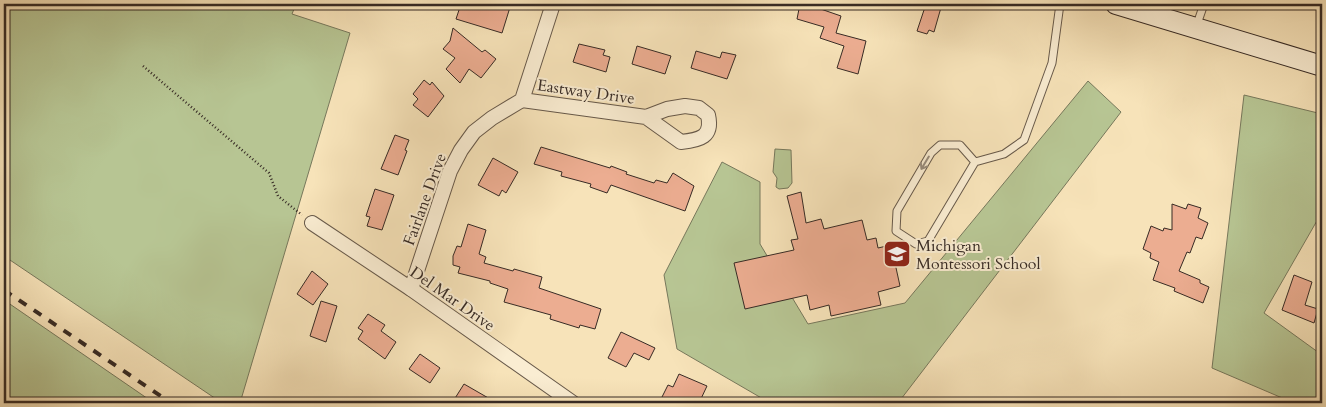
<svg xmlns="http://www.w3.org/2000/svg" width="1326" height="407" font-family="Cardo,serif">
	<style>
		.green { fill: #b7c593; stroke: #77785c }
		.building { fill: #ecad91; stroke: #372b25 }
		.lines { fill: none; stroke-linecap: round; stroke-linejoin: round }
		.lane-casing { stroke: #67594a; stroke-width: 9 }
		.street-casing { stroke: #67594a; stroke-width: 16 }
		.secondary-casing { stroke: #372b25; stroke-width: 22 }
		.path { stroke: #372b25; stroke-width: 2.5; stroke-dasharray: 1 2.5; stroke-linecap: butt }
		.lane { stroke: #faedd2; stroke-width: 7 }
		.street { stroke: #faedd2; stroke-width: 14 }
		.secondary { stroke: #faedd2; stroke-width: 20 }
		.rail { stroke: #372b25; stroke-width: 4; stroke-dasharray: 9 9; stroke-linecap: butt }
		.oneway { stroke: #988c7c }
		.labels { text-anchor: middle; stroke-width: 4; stroke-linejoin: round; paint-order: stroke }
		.street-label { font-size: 16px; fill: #372b25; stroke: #faedd2 }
		.poi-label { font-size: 16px; fill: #372b25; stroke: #faedd2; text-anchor: start }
	</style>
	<rect width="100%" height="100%" fill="#f7e3b9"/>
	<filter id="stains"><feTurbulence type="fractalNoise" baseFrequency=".004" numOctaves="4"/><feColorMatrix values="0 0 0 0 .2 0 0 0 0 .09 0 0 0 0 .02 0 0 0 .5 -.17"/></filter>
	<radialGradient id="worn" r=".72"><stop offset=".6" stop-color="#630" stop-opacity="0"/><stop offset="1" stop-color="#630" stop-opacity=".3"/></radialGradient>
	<g class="green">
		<polygon points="4,4 302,4 301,8 294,9 292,14 350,33 240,403 222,403 4,256"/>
		<polygon points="1088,81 1121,112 898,403 770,403 677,349 664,275 722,162 760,182 760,244 808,324 905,303"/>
		<polygon points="1244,95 1322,114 1322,212 1264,313 1322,355 1322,403 1294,403 1212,368"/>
		<polygon points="775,149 791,150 792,183 788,188 779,189 776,187 777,178 773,172"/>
		<polygon points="4,300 154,403 4,403"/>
	</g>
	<g class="building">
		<polygon points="461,4 511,4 502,33 456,19"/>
		<polygon points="800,4 812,4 812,6 841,16 836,33 866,41 858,74 837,68 844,46 820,38 824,27 797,19"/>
		<polygon points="926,4 942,4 934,32 929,30 927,34 917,31"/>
		<polygon points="453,28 482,52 485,50 496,59 481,78 469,69 460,83 446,69 455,58 443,49 450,41"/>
		<polygon points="579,44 605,50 603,55 610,57 606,72 573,62"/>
		<polygon points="637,46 671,56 665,74 632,64"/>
		<polygon points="696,51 720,58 722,52 736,55 727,79 691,68"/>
		<polygon points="424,80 430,85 432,82 444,96 428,117 413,105 418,99 413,94"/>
		<polygon points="395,135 409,140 405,150 407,151 398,175 381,169"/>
		<polygon points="541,147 610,168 611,166 627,172 626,174 654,183 656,180 667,183 673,173 694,186 685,211 611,185 607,193 590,187 591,184 561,176 562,172 534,164"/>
		<polygon points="493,158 518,172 506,193 502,190 499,196 478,185"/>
		<polygon points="375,189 394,195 382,230 367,226 370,217 366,216"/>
		<polygon points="801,192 806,223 821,219 824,229 862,220 867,240 876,238 878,248 891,245 900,286 878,292 881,305 831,316 829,305 810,310 807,295 745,309 734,263 794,250 791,240 798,239 787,196"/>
		<polygon points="1172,204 1186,209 1188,204 1201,208 1198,218 1208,223 1202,239 1196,237 1190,253 1187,252 1179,271 1200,280 1200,283 1209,287 1203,303 1174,291 1175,288 1153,280 1159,262 1150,258 1151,253 1143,249 1151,226 1163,231 1164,228 1172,230"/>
		<polygon points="468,224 486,230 479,254 486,257 484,263 513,271 514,269 542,277 539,288 601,309 595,329 580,325 579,328 550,319 551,315 504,302 508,289 490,283 490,281 458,273 460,267 453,265 453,256 457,246 461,247"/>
		<polygon points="312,271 328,284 313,305 297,294"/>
		<polygon points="1294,275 1312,282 1305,305 1318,309 1314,323 1282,310"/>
		<polygon points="321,301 337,306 326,342 310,336"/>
		<polygon points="368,314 385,325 381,331 396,342 385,359 358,339 363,331 358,328"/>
		<polygon points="621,332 655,348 649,360 634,353 626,367 608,358"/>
		<polygon points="420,354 440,368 430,383 409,369"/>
		<polygon points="679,374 707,386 699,403 690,403 681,399 679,403 659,403 668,385 673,387"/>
		<polygon points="464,384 497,403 452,403"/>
	</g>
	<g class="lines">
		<g class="lane-casing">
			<g id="lane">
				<polyline points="1196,27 1204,4"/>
				<polyline points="975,162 960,145 940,145 931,153 897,211 896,231 916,244 928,241 975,162 1004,154 1024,140 1052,63 1060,4"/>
			</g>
		</g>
		<g class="street-casing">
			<g id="street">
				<path d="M522,100L646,117L667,109L685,106L699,108L708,115C713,137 700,140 681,142L646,117"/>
				<polyline points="312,223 411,289 573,403"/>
				<polyline points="411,289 450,171 461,150 474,132 492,118 522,100 553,4"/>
			</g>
		</g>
		<g class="secondary-casing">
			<polyline id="secondary" points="1116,4 1322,66"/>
		</g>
		<polyline class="path" points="143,66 269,173 278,196 302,215"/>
		<use href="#lane" class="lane"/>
		<use href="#street" class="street"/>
		<use href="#secondary" class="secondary"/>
		<polyline class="rail" points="4,290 171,403"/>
	</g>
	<defs><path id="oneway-shaft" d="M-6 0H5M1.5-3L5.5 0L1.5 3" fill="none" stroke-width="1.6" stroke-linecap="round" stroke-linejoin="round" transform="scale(1.25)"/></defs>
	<use class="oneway" href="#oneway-shaft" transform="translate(925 163) rotate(121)"/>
	<defs>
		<g id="school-square" transform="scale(1.4375)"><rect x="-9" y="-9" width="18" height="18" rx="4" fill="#8f2418" stroke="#faedd2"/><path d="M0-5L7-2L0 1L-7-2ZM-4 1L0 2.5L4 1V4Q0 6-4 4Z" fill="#fff"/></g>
	</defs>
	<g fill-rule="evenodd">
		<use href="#school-square" x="897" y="254"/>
	</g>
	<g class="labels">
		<g class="street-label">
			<text transform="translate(586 91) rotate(8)" y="6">Eastway Drive</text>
			<text transform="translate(424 199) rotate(-70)" y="6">Fairlane Drive</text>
			<text transform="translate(453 298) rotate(35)" y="6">Del Mar Drive</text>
		</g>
		<g class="poi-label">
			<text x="916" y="251">Michigan<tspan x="916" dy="18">Montessori School</tspan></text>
		</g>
	</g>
	<rect width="1326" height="407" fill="none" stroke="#f7e3b9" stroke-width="20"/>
	<rect x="5" y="5" width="1316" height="397" fill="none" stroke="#372b25" stroke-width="2.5"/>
	<rect x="10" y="10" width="1306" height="387" fill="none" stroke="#372b25"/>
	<rect width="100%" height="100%" filter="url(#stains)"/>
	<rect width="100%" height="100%" fill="url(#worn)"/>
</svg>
